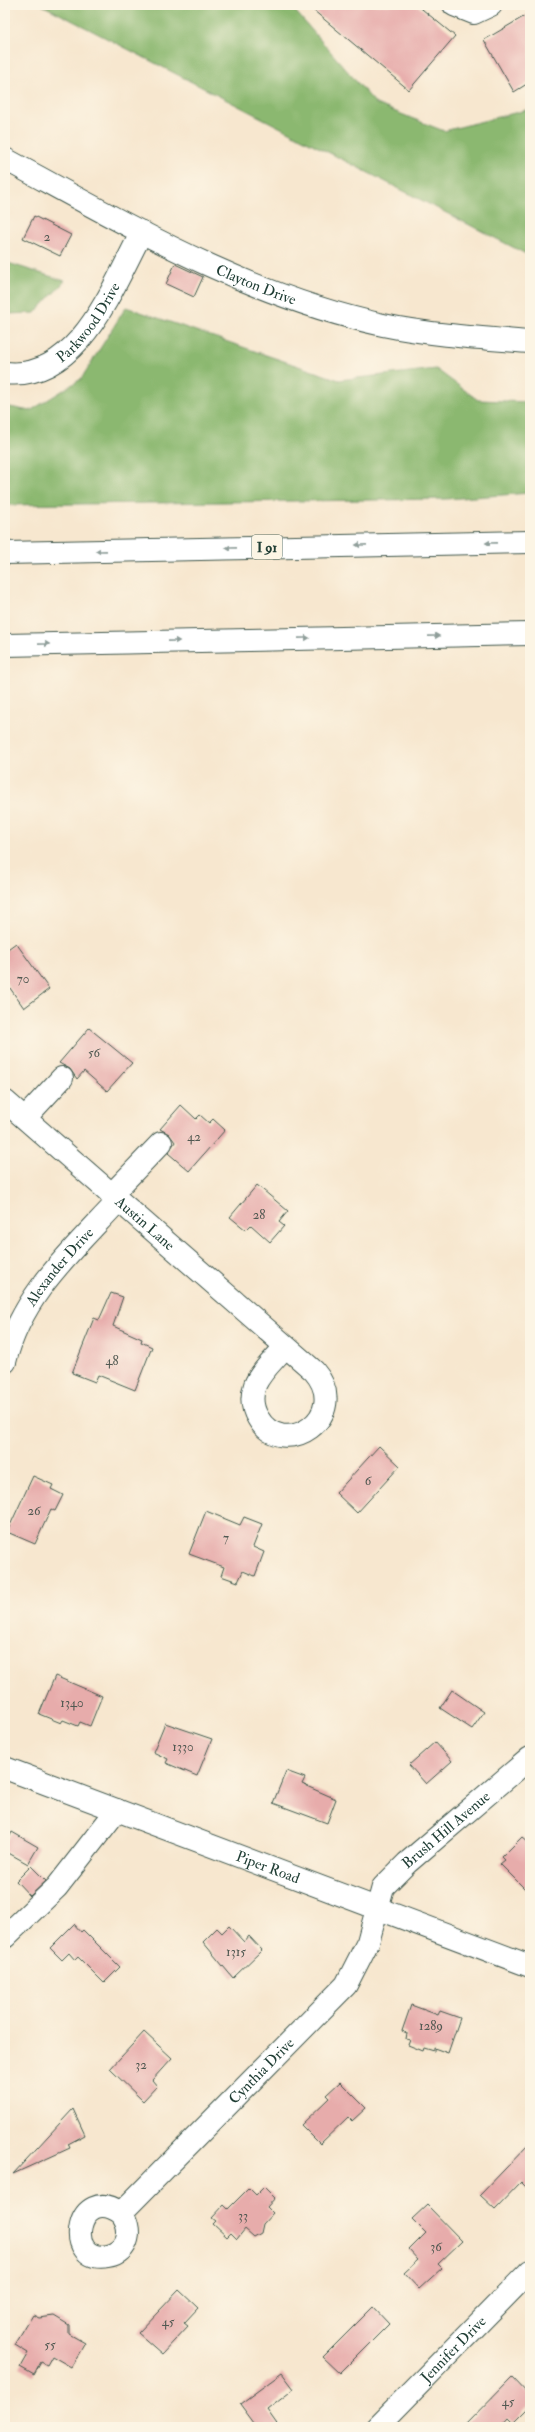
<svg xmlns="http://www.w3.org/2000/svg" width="535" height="2432" font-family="'IM FELL Double Pica',serif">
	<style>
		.forest { fill: #8bb870; stroke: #557a52 }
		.building { fill: #e7acab }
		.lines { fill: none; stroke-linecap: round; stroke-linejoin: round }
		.minor-casing { stroke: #3f564b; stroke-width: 24 }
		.highway-casing { stroke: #3f564b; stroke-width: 24 }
		.minor { stroke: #fff; stroke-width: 22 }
		.highway { stroke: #fff; stroke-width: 22 }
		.oneway { fill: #8f9e9a }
		.labels { text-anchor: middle; stroke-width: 3; stroke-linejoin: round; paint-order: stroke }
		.number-label { font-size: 13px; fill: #515952 }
		.shield { fill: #fcf5e5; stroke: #617469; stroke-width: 1 }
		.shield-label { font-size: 14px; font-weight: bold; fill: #1f3d34 }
		.street-label { font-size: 15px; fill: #1f3d34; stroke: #fcf5e5 }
	</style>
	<rect width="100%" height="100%" fill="#fcf5e5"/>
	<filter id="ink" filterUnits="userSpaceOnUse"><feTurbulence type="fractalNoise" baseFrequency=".025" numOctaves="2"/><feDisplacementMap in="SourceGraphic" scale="8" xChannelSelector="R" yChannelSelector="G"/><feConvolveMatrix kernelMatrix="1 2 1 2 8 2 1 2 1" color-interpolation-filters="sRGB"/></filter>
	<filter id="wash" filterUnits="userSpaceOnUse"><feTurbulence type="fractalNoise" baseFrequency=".012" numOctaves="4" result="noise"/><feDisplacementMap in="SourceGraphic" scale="16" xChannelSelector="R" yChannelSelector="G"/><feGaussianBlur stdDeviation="0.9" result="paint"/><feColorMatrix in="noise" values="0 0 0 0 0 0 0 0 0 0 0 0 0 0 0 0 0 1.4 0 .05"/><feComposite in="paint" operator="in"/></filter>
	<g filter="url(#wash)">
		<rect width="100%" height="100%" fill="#f7e7cf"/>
		<g class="forest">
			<polygon points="42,5 290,5 376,104 444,131 530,109 530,256"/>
			<polygon points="5,262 65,281 35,313 5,314"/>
			<polygon points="126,307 339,380 436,369 478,400 530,402 530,493 446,499 5,505 5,406 30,411 81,379"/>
		</g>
		<g id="blocks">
			<g class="building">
				<polygon points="307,5 417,5 455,36 409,90"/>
				<polygon points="530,13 530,82 514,92 484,40"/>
				<polygon points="34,216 71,235 60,256 23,238"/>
				<polygon points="175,264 203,277 194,297 166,284"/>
				<polygon points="16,943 49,989 24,1008 5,981 5,951"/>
				<polygon points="89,1028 132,1063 107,1091 84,1071 77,1079 70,1069 59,1063"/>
				<polygon points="181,1105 196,1119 200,1115 209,1123 213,1119 225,1130 189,1171 168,1153 175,1142 169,1134 160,1129"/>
				<polygon points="257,1185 288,1211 279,1222 284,1226 270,1242 251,1225 246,1230 230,1217"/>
				<polygon points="111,1293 123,1297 113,1326 142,1339 141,1342 152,1347 135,1390 98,1375 95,1382 72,1373 94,1318 99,1320"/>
				<polygon points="379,1446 400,1466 357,1513 336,1493"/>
				<polygon points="33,1476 53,1485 51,1489 63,1495 55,1511 51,1509 35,1544 7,1532"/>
				<polygon points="206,1511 240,1525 244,1517 262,1524 253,1547 264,1552 255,1576 243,1571 238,1582 221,1576 224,1567 189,1554"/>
				<polygon points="55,1676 102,1696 90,1726 80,1722 78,1726 63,1720 61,1723 39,1714"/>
				<polygon points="452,1690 484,1712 472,1729 440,1708"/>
				<polygon points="165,1723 212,1739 197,1776 166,1763 168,1759 153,1752"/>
				<polygon points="435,1742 452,1761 426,1784 409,1765"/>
				<polygon points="286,1771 305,1778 302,1784 336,1799 327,1823 273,1803"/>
				<polygon points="12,1832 38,1847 28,1864 5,1851 5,1845"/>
				<polygon points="522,1837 530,1844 530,1894 500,1864 505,1860 502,1857"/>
				<polygon points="31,1866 46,1881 30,1896 16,1881"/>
				<polygon points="74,1924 81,1932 83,1930 120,1967 104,1983 78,1957 75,1960 69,1953 62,1960 50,1948"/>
				<polygon points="229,1926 244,1942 249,1936 262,1950 233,1978 203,1942 217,1928 222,1933"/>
				<polygon points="411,2005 438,2015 440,2011 460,2018 448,2053 434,2048 434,2051 424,2048 423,2051 408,2045 410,2040 406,2039 407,2033 402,2031"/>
				<polygon points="144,2032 172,2058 152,2080 157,2086 143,2101 110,2069"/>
				<polygon points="340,2082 366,2108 352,2121 348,2117 320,2144 301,2125 329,2098 326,2095"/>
				<polygon points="73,2109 85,2135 68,2144 70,2148 13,2174"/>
				<polygon points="530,2143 530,2191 521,2182 495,2209 480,2195"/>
				<polygon points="264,2187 275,2198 267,2207 273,2213 263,2224 261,2233 254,2237 245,2229 237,2239 231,2233 227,2237 213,2224 216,2221 212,2218 224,2205 228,2209 249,2188 256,2195"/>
				<polygon points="427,2205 462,2241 438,2264 442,2268 419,2289 404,2273 418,2260 409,2250 426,2233 412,2219"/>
				<polygon points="179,2290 198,2308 184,2323 188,2326 162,2354 138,2333"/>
				<polygon points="373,2307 389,2324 340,2373 323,2357"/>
				<polygon points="33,2315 39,2318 54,2316 69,2325 69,2334 85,2343 71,2367 52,2356 47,2365 41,2362 34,2375 20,2367 28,2353 15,2345"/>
				<polygon points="282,2373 294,2389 267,2410 279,2427 257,2427 240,2404"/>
				<polygon points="512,2377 530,2396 530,2406 513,2423 508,2418 500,2427 463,2427"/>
			</g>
		</g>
	</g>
	<g filter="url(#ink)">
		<use href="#blocks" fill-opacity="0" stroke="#3f564b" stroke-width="1"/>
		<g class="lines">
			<g class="minor-casing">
				<g id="minor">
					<polyline points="454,5 474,13 491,5"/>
					<path id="s1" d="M5,159C126,224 247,296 383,325C431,335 481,338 530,342"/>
					<path id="s2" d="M5,373C79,382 113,285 142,232"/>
					<path id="s3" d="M5,1101L314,1371C353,1416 283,1462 258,1418C252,1408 251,1396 255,1385C261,1371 275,1359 285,1347"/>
					<polyline points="25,1118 62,1078"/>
					<polyline points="111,1195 161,1143"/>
					<path id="s4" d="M5,1362C21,1295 73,1250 118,1201"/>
					<path id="s5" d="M5,1768L530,1966"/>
					<polyline points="5,1937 57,1887 117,1810"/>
					<path id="s6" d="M121,2213C133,2228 130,2252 108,2256C62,2265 77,2182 121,2213L346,1985L368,1942L383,1887L407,1863L530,1758"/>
					<path id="s7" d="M377,2427L530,2271"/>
				</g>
			</g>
			<g class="highway-casing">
				<g id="highway">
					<polyline points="5,553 530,542"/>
					<polyline points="5,645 530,634"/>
				</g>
			</g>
			<use href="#minor" class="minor"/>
			<use href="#highway" class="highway"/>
		</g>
		<defs><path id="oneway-solid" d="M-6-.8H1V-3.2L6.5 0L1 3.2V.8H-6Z"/></defs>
		<g class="oneway">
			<use href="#oneway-solid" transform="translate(491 543) rotate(179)"/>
			<use href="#oneway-solid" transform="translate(361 545) rotate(179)"/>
			<use href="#oneway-solid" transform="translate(231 548) rotate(179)"/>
			<use href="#oneway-solid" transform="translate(101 551) rotate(179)"/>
			<use href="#oneway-solid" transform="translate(434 636) rotate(-1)"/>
			<use href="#oneway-solid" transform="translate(304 638) rotate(-1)"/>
			<use href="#oneway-solid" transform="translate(174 641) rotate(-1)"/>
			<use href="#oneway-solid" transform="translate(44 644) rotate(-1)"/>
		</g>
	</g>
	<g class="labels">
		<g class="number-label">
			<text x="47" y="241">2</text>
			<text x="23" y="983">70</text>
			<text x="94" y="1057">56</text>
			<text x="194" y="1141">42</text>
			<text x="259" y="1219">28</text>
			<text x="112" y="1365">48</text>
			<text x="368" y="1485">6</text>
			<text x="34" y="1515">26</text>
			<text x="226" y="1542">7</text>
			<text x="72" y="1707">1340</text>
			<text x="183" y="1751">1330</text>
			<text x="236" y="1956">1315</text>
			<text x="431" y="2030">1289</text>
			<text x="141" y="2069">32</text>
			<text x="243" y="2220">33</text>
			<text x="436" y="2251">36</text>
			<text x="168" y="2326">45</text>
			<text x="50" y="2349">55</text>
			<text x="508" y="2406">45</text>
		</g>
		<rect class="shield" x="252" y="535" width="30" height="24" rx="3"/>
		<g class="shield-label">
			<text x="267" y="552">I 91</text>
		</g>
		<g class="street-label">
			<text dy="5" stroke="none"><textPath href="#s1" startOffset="281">Clayton Drive</textPath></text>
			<text dy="5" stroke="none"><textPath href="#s2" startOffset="104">Parkwood Drive</textPath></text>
			<text dy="5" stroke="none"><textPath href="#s3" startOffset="186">Austin Lane</textPath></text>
			<text dy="5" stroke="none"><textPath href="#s4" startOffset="111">Alexander Drive</textPath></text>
			<text dy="5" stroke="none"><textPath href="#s6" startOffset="667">Brush Hill Avenue</textPath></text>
			<text dy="5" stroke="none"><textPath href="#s5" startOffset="281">Piper Road</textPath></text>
			<text dy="5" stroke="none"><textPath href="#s6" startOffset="356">Cynthia Drive</textPath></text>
			<text dy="5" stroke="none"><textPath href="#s7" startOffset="109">Jennifer Drive</textPath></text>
		</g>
	</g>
	<rect width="535" height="2432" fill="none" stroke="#fcf5e5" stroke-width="20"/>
</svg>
